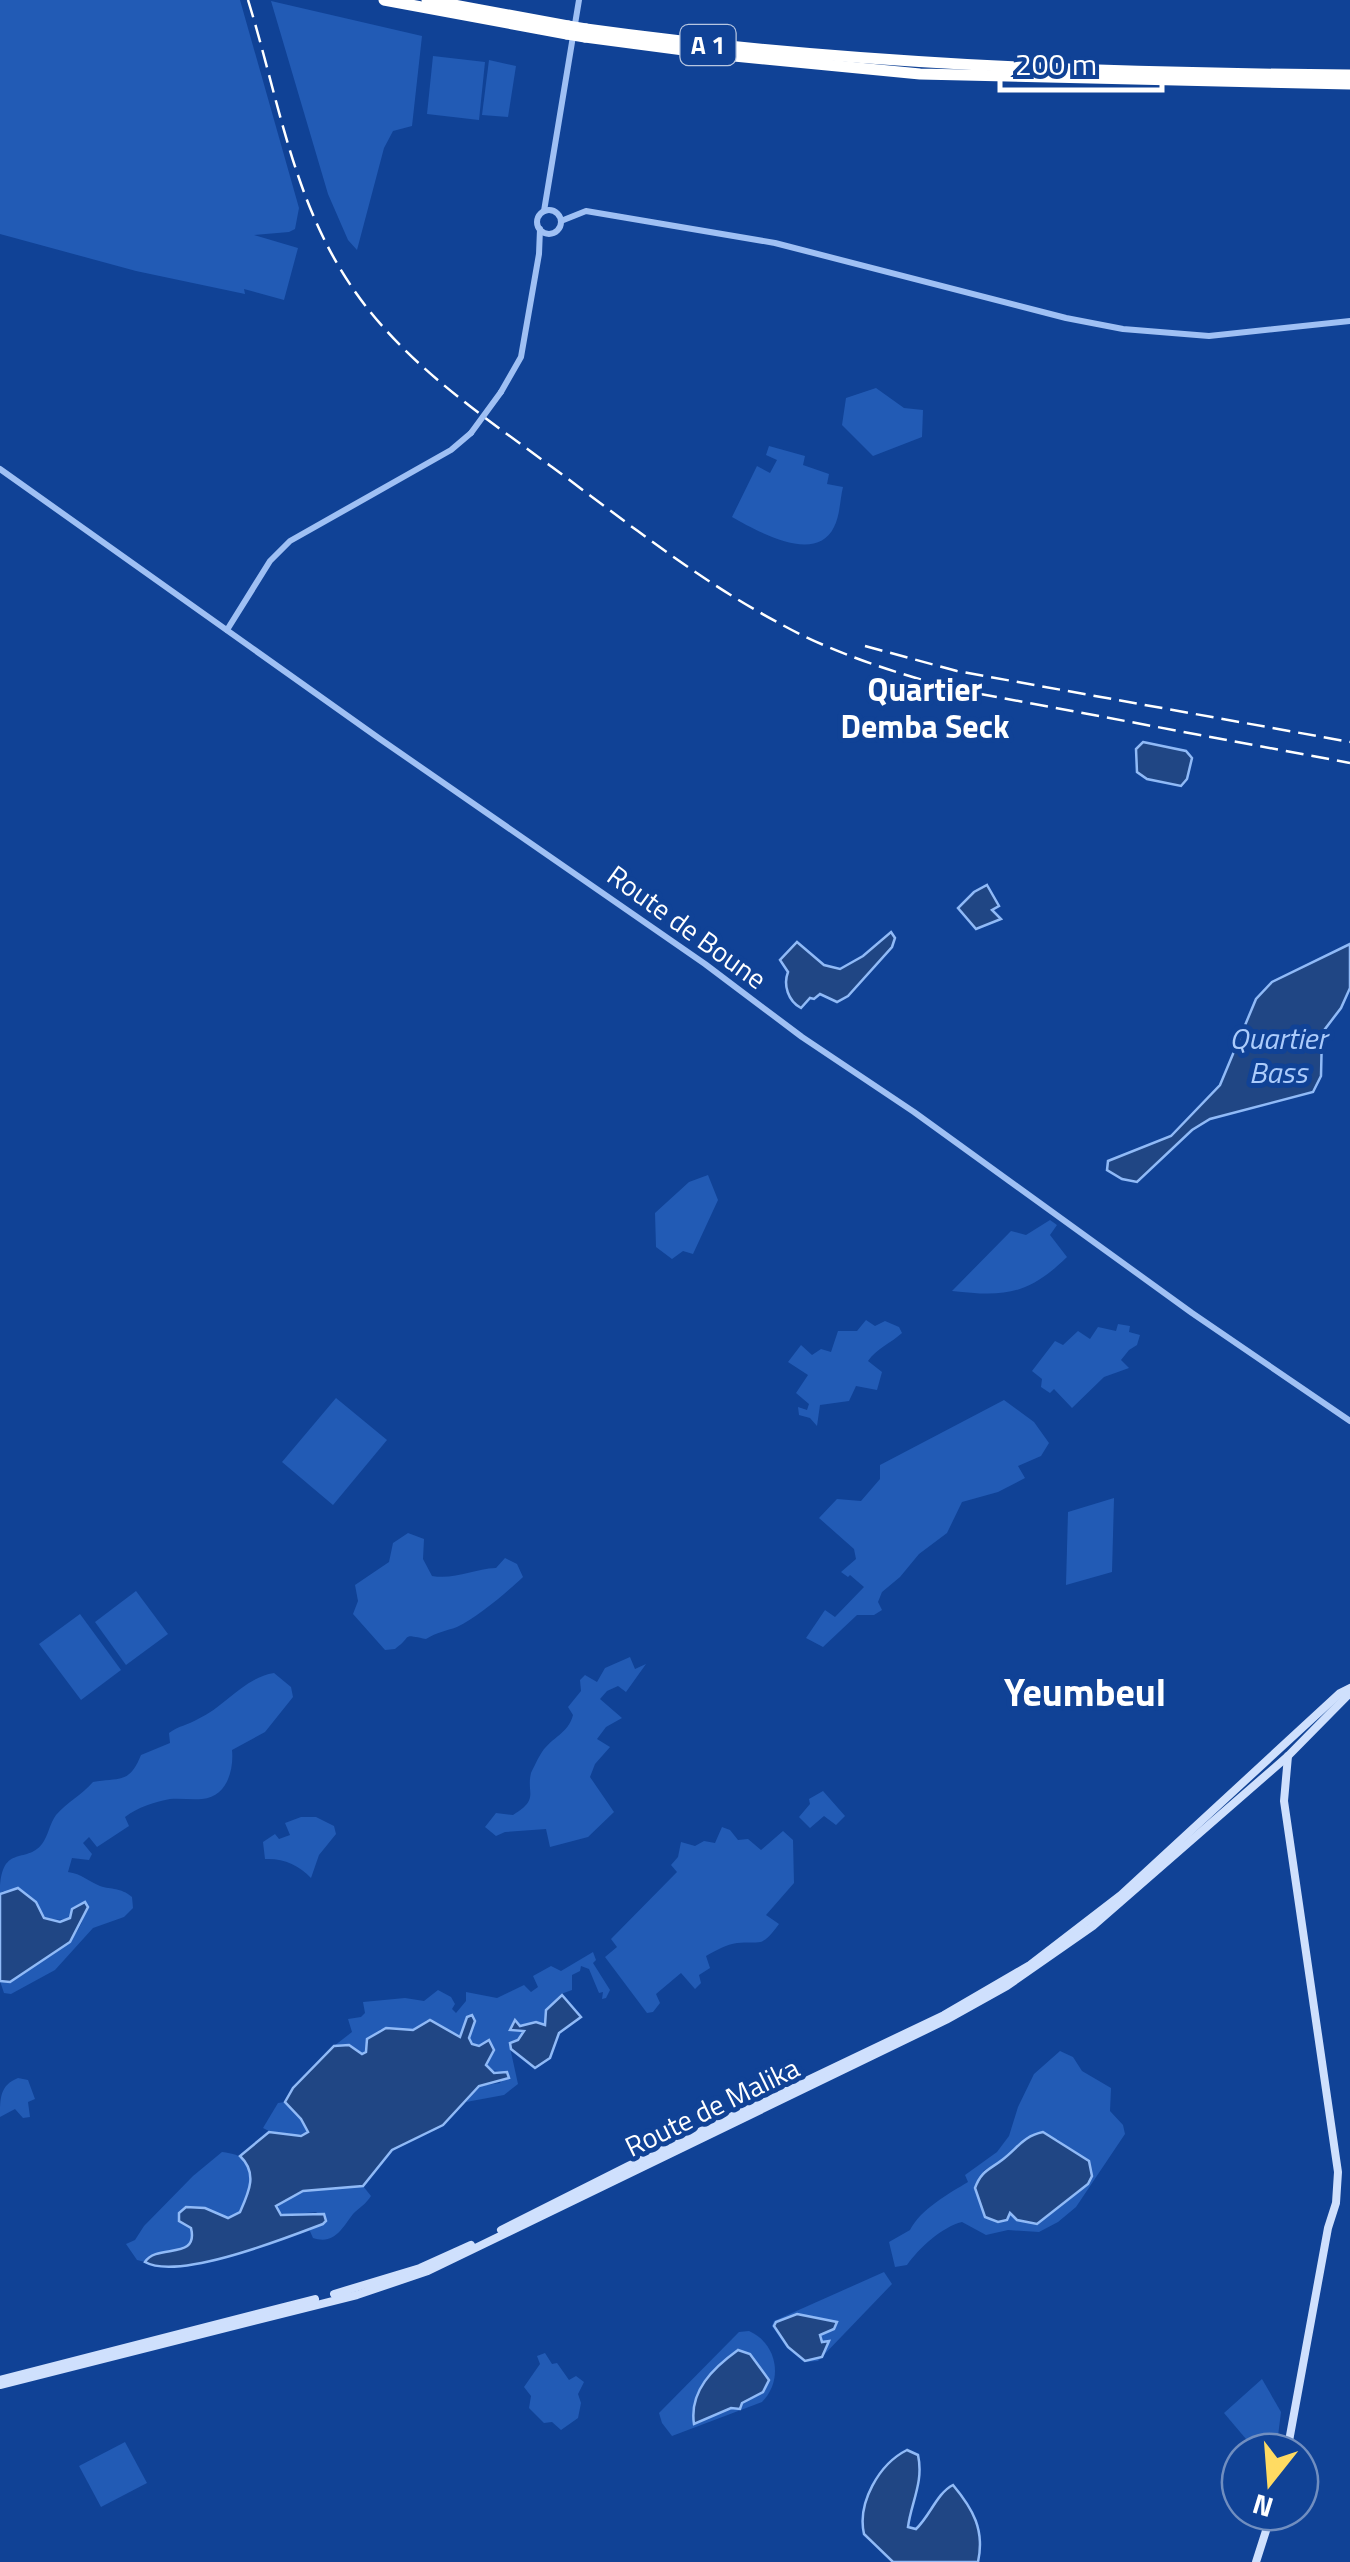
<svg xmlns="http://www.w3.org/2000/svg" width="1350" height="2562" font-family="'Titillium Web',sans-serif">
	<style>
		.green { fill: #225bb5; fill-rule: evenodd }
		.water { fill: #204684; stroke: #90baf7; stroke-width: 2.5 }
		.lines { fill: none; stroke-linecap: round; stroke-linejoin: round }
		.tertiary { stroke: #9fc0f4; stroke-width: 6 }
		.secondary { stroke: #cfe0fd; stroke-width: 8 }
		.motorway { stroke: #fff; stroke-width: 11 }
		.rail { stroke: #fff; stroke-width: 2.5; stroke-dasharray: 18 8; stroke-linecap: butt }
		.tertiary-bridge { stroke: #9fc0f4; stroke-width: 6 }
		.motorway-bridge { stroke: #fff; stroke-width: 11 }
		.labels { text-anchor: middle; stroke-width: 10; stroke-linejoin: round; paint-order: stroke }
		.shield { fill: #104296; stroke: #b7c6e0; stroke-width: 2.5 }
		.shield-label { font-size: 25px; font-weight: bold; fill: #fff }
		.street-label { font-size: 28px; fill: #fff; stroke: #104296 }
		.water-label { font-size: 30px; font-style: italic; fill: #abcbfb; stroke: #104296 }
		.quarter-label { font-size: 32px; font-weight: bold; fill: #fff; stroke: #104296 }
		.district-label { font-size: 38px; font-weight: bold; fill: #fff; stroke: #104296 }
	</style>
	<rect width="100%" height="100%" fill="#104296"/>
	<g class="green">
		<polygon points="0,0 240,0 299,208 295,229 289,232 254,235 298,248 284,300 244,289 245,294 136,271 0,234"/>
		<polygon points="271,1 422,36 412,126 393,131 384,148 357,250 348,240 328,194"/>
		<polygon points="433,56 485,62 479,120 427,114"/>
		<polygon points="489,60 516,66 508,117 482,115"/>
		<polygon points="876,388 904,408 923,410 922,437 873,456 842,425 846,398"/>
		<path d="M769,446L805,456L803,465L829,474L827,484L843,487C840,499 840,516 834,527C816,565 757,531 732,517L757,466L770,473L777,460L766,455Z"/>
		<polygon points="708,1175 718,1200 693,1254 683,1251 672,1259 656,1247 655,1213 689,1182"/>
		<path d="M1050,1220L1057,1225L1050,1235L1067,1257C1028,1295 1005,1297 952,1291L1011,1231L1026,1235Z"/>
		<path d="M866,1320L875,1326L885,1321L899,1327L902,1333C891,1343 876,1349 868,1361L882,1372L877,1390L856,1386L849,1401L820,1405L817,1426L810,1418L799,1415L798,1407L807,1410L809,1404L796,1393L808,1375L788,1362L801,1345L812,1355L821,1349L831,1352L838,1331H857Z"/>
		<polygon points="1118,1324 1130,1326 1129,1332 1140,1335 1137,1345 1129,1350 1121,1360 1129,1368 1104,1377 1072,1408 1054,1389 1050,1393 1041,1387 1042,1379 1032,1371 1055,1341 1063,1345 1078,1331 1090,1339 1098,1327 1116,1331"/>
		<polygon points="336,1398 387,1440 333,1505 282,1462"/>
		<polygon points="1004,1400 1034,1422 1049,1443 1041,1456 1018,1466 1025,1478 998,1492 962,1502 947,1533 919,1554 900,1577 882,1592 878,1602 882,1610 874,1615 857,1615 823,1647 806,1638 825,1610 835,1617 864,1587 850,1575 848,1577 841,1572 856,1559 854,1549 819,1518 837,1499 861,1501 880,1479 880,1465"/>
		<polygon points="1114,1498 1112,1572 1066,1585 1068,1512"/>
		<path d="M408,1533L424,1539L423,1559L432,1576C455,1580 473,1569 496,1568L505,1558L517,1564L523,1577C506,1593 478,1617 457,1627C446,1631 437,1632 426,1639C400,1634 414,1635 395,1649L385,1650L353,1614L358,1601L355,1585L389,1562L393,1543Z"/>
		<polygon points="136,1591 168,1634 126,1665 95,1622"/>
		<polygon points="80,1614 121,1670 81,1700 39,1644"/>
		<path d="M630,1657L635,1669L646,1664L626,1692L618,1686L607,1691L600,1699L622,1718L606,1727L597,1739L610,1747L595,1764L590,1777L614,1812L588,1837L550,1847L546,1829L505,1832L496,1836L485,1827L496,1813L513,1815C540,1799 526,1793 531,1773C533,1769 539,1756 542,1752C552,1737 568,1734 573,1715L568,1707L581,1691L580,1680L585,1675L597,1682L605,1668Z"/>
		<path d="M274,1673L291,1687L293,1697L265,1732L232,1750C234,1770 227,1797 202,1799C191,1800 181,1798 170,1799C154,1802 138,1807 125,1817L129,1826L97,1847L89,1837L83,1843L92,1854L89,1860L72,1858L68,1872C82,1874 88,1881 100,1886C112,1890 120,1887 132,1897L133,1908L124,1917L93,1928L55,1970L11,1994L4,1993L0,1981L10,1982C37,1962 90,1942 84,1902L72,1909L70,1918C45,1926 23,1904 3,1891L0,1894C0,1842 26,1865 42,1844C48,1836 50,1823 56,1815C67,1802 82,1795 93,1782C119,1777 129,1785 141,1755L170,1743L169,1733C178,1726 188,1725 198,1719C226,1706 243,1678 274,1673Z"/>
		<polygon points="823,1791 845,1816 836,1825 824,1816 810,1828 799,1817 810,1804 809,1799"/>
		<path d="M301,1817H316L334,1826L336,1834L319,1855L311,1878C299,1865 283,1858 265,1859L263,1842L275,1834L279,1839L290,1835L285,1823Z"/>
		<path d="M722,1827L730,1830L738,1840L748,1839L761,1850L783,1831L793,1840L794,1883L766,1915L779,1924C761,1948 763,1941 737,1943C727,1944 715,1951 706,1956L710,1968L699,1975L701,1983L695,1989L681,1973L656,1994L660,2003L653,2012L647,2013L605,1957L617,1947L611,1939L677,1872L671,1865L678,1857L681,1842L695,1846L704,1841L715,1843Z"/>
		<polygon points="593,1952 596,1960 593,1963 610,1990 606,1998 602,1999 603,1992 599,1993 589,1969 581,1966 580,1971 572,1975 572,1990 561,1994 545,2010 545,2024 536,2022 519,2025 514,2020 509,2030 523,2031 516,2041 509,2043 518,2084 504,2095 466,2102 479,2086 500,2083 506,2072 490,2070 486,2061 492,2055 472,2044 465,2022 460,2037 427,2020 413,2030 381,2029 367,2039 366,2053 361,2054 344,2044 334,2046 352,2032 348,2019 361,2017 365,2013 363,2002 405,1998 424,2001 438,1990 451,1997 455,2004 452,2009 456,2013 466,2001 466,1992 497,1998 524,1985 531,1992 538,1987 533,1976 551,1966 561,1971"/>
		<path d="M1060,2051L1073,2057L1082,2071L1111,2088L1110,2111L1123,2125L1125,2134L1076,2207L1058,2222L1039,2232L1008,2230L986,2235L962,2222C942,2227 919,2248 907,2265L895,2267L889,2242L910,2230C921,2209 948,2194 968,2182L965,2175L997,2152L1009,2136L1018,2107L1034,2074ZM1057,2139L1076,2154L1088,2184L1037,2224L1009,2213L1007,2220L998,2222L985,2217L983,2171L1003,2160Z"/>
		<path d="M18,2078L28,2080L35,2099L28,2102L30,2117L23,2118L15,2109L0,2117C0,2098 0,2085 18,2078Z"/>
		<path d="M285,2102L302,2119L308,2131C296,2139 275,2135 263,2128L278,2103Z"/>
		<path d="M222,2152C263,2156 252,2185 240,2212L228,2218L205,2208L191,2228C199,2261 157,2243 145,2262L137,2260L126,2244L135,2240L144,2226L193,2176Z"/>
		<path d="M363,2186L371,2196C366,2204 359,2208 353,2214C342,2228 335,2245 313,2238L309,2229L326,2221L316,2212L286,2215L277,2211L280,2202L303,2191Z"/>
		<polygon points="884,2272 892,2284 818,2361 804,2362 787,2348 772,2326 774,2321"/>
		<path d="M749,2331C777,2343 784,2380 762,2402L672,2436L662,2423L659,2413L739,2332Z"/>
		<polygon points="545,2353 552,2364 557,2363 569,2380 576,2376 584,2382 578,2394 581,2403 578,2418 561,2430 552,2422 544,2423 529,2408 531,2396 524,2387 540,2364 537,2356"/>
		<polygon points="1262,2379 1281,2412 1276,2452 1257,2452 1224,2413"/>
		<polygon points="125,2442 147,2483 101,2507 79,2466"/>
	</g>
	<g class="water">
		<polygon points="1143,742 1186,751 1192,758 1187,779 1181,786 1147,779 1137,772 1136,749"/>
		<polygon points="987,885 999,906 992,910 1001,919 976,929 958,908 974,892"/>
		<path d="M891,932L895,938L892,947L848,996L837,1002L820,994L814,999L810,998L801,1008C788,1001 783,985 788,972L780,960L797,942L824,965L840,969L863,956Z"/>
		<polygon points="1350,944 1350,988 1341,1008 1322,1033 1321,1076 1313,1092 1210,1119 1192,1130 1137,1182 1122,1179 1107,1170 1108,1161 1171,1136 1220,1085 1256,999 1272,982"/>
		<polygon points="18,1888 36,1902 44,1918 60,1922 70,1918 72,1909 85,1902 88,1907 70,1942 10,1982 0,1981 0,1894"/>
		<polygon points="562,1995 581,2017 559,2033 550,2058 535,2068 511,2049 510,2043 518,2040 524,2031 510,2030 515,2020 520,2026 536,2022 545,2025 546,2010"/>
		<path d="M472,2015L475,2021L469,2038L472,2044L479,2046L489,2040L494,2050L486,2065L494,2073L507,2072L509,2078L479,2086L443,2125L392,2150L363,2186L303,2191L276,2206L281,2215L324,2214L326,2221L323,2224C286,2238 178,2281 145,2262C157,2243 199,2261 191,2228L179,2221V2213L186,2207L205,2208L228,2218L240,2212C249,2192 258,2173 240,2156L269,2132L301,2136L308,2132L301,2119L285,2102L293,2088L334,2046L349,2045L362,2054L366,2052L367,2039L386,2028L413,2030L430,2020L460,2037L467,2017Z"/>
		<path d="M1043,2132L1089,2161L1092,2176L1088,2184L1037,2224L1017,2220L1010,2213L1007,2220L998,2222L985,2217L975,2188C981,2171 989,2170 1002,2160C1017,2149 1023,2136 1043,2132Z"/>
		<polygon points="797,2314 837,2322 834,2329 820,2335 822,2342 829,2341 822,2357 805,2361 788,2347 774,2326 776,2322"/>
		<path d="M738,2350L750,2354L769,2380L763,2392L742,2403L740,2409L731,2408L694,2424C689,2391 713,2368 738,2350Z"/>
		<path d="M907,2450L918,2455C924,2482 911,2503 908,2527L916,2529C930,2516 937,2493 953,2485C973,2509 985,2530 978,2562H893L864,2534C857,2503 879,2464 907,2450Z"/>
	</g>
	<g class="lines">
		<g class="tertiary">
			<circle cx="549" cy="222" r="12"/>
			<polyline points="544,211 579,0"/>
			<polyline points="561,221 586,211 775,243 1066,318 1123,329 1209,336 1350,321"/>
			<polyline points="501,392 521,357 539,254 540,229"/>
			<polyline points="0,469 380,739 705,964 802,1037 914,1112 1192,1313 1350,1421"/>
			<polyline points="227,630 270,561 290,541 451,450 471,433"/>
		</g>
		<g class="secondary">
			<polyline points="501,2230 628,2166 944,2015 1030,1965 1121,1895 1340,1693 1350,1688"/>
			<polyline points="334,2294 420,2268 471,2245"/>
			<polyline points="0,2380 315,2299"/>
			<polyline points="0,2385 357,2295 428,2271 946,2020 1007,1986 1093,1926 1288,1756 1350,1693"/>
			<polyline points="1287,2452 1328,2228 1336,2203 1338,2172 1284,1801 1288,1756"/>
			<polyline points="1256,2562 1272,2512"/>
		</g>
		<g class="motorway">
			<polyline points="384,0 567,34"/>
			<polyline points="427,0 568,26"/>
			<path d="M586,29C839,64 1094,73 1350,75"/>
			<polyline points="585,37 714,54 920,74 1350,84"/>
		</g>
		<g class="rail">
			<path d="M248,0C276,90 290,183 338,265C389,353 472,408 552,467C625,521 697,579 777,622C832,653 893,672 954,689L1350,763"/>
			<polyline points="865,646 957,671 1350,742"/>
		</g>
		<polyline class="tertiary-bridge" points="471,433 501,392"/>
		<g class="motorway-bridge">
			<polyline points="568,26 586,29"/>
			<polyline points="567,34 585,37"/>
		</g>
	</g>
	<g class="labels">
		<rect class="shield" x="680.5" y="25" width="55" height="40" rx="8"/>
		<g class="shield-label">
			<text x="708" y="54">A 1</text>
		</g>
		<g class="street-label">
			<text transform="translate(687 927) rotate(36)" y="10">Route de Boune</text>
			<text transform="translate(712 2107) rotate(-26)" y="10">Route de Malika</text>
		</g>
		<g class="water-label">
			<text x="1278" y="1049">Quartier<tspan x="1278" dy="34">Bass</tspan></text>
		</g>
		<g class="quarter-label">
			<text x="925" y="701">Quartier<tspan x="925" dy="37">Demba Seck</tspan></text>
		</g>
		<g class="district-label">
			<text x="1085" y="1706">Yeumbeul</text>
		</g>
	</g>
	<g transform="translate(1270 2482) rotate(197)"><circle r="48" fill="#104296" stroke="#708ec0" stroke-width="2.5"/>
	<path d="M0-8L18 38L0 25L-18 38Z" fill="#ffdb62"/>
	<text y="-15" font-size="28" font-weight="bold" text-anchor="middle" fill="#ffffff">N</text>
	</g>
	<path d="M1000 75v15h162v-15" fill="none" stroke="#ffffff" stroke-width="5"/>
	<text x="1015" y="75" font-size="30" fill="#ffffff" stroke="#104296" stroke-width="8" paint-order="stroke">200 m</text>
</svg>
